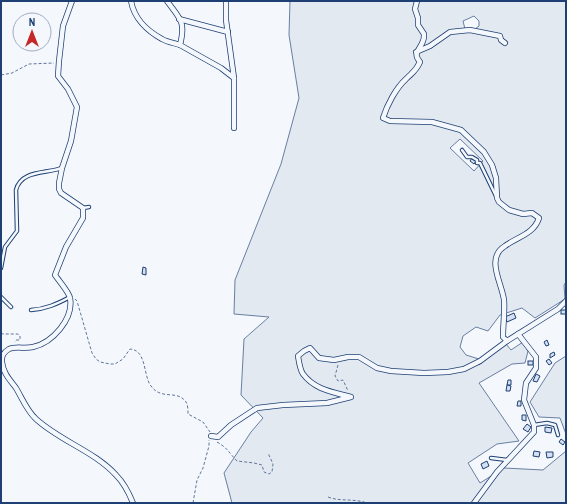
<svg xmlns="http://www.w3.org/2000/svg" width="567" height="504" font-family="'Archivo Narrow',sans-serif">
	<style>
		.green { fill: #e3e9f0; stroke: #687fa3; fill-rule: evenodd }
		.building { fill: #d5e0f0; stroke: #1d3f73 }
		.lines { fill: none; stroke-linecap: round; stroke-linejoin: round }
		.service-casing { stroke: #1d3f73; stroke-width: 4.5 }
		.minor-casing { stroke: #1d3f73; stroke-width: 6 }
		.path { stroke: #5e769c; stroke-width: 1; stroke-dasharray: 3 2; stroke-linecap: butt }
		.service { stroke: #f4f7fb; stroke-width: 2.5 }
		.minor { stroke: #f4f7fb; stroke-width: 4.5 }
	</style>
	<rect width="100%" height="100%" fill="#f4f7fb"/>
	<g class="green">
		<path d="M290,1H566V282L564,285L565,299L535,318L522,308L500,315L488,331L476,327L463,336L460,347L466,355L479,359V365L506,344L511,350L523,342L528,351L525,363L512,364L479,383L519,441L497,444L468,463L480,483L504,468L543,470L566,451V503H232L224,473L251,432L263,418L241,395L244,339L269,317L234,314L235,280L281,164L299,98L289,35ZM474,16L479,21V26L471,32L465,29L463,21ZM460,139L483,161L474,171L450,148Z"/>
		<polygon points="566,356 566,434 560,418 539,417 530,402 555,363"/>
	</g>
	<g class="building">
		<polygon points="472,158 476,161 474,164 470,161"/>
		<polygon points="143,267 146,268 146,275 142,274"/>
		<rect x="561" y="310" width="5" height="4"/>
		<polygon points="514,313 516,318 507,322 505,317"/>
		<polygon points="547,340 549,345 546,346 544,342"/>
		<polygon points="554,352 555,355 550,358 550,354"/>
		<polygon points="549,359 552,363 549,365 546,361"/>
		<rect x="528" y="361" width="5" height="4"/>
		<polygon points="536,374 540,376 537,382 533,381"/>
		<polygon points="508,380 511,380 511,385 507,385"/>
		<polygon points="507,385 511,386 510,391 506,391"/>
		<polygon points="518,401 521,401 521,406 517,406"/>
		<polygon points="522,415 526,415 526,421 522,420"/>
		<polygon points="527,424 531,427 528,432 523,429"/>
		<polygon points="545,427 552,428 551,433 545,432"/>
		<polygon points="561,439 565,442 563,445 559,442"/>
		<polygon points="534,451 540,452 539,457 533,456"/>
		<polygon points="546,452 553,452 553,457 547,458"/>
		<polygon points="487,461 489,466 483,469 481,464"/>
	</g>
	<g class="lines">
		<g class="service-casing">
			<g id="service">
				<polyline points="462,150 467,157 472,157 477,160 477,163 480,163 496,196"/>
				<polyline points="83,208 89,207"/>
				<path d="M1,268L5,247L17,231L16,190C21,170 45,174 62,168"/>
				<polyline points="1,297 11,307"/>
				<path d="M31,310C46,309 57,304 70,297"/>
				<polyline points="534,425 547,423 555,425 558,435"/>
				<polyline points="491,458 507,460"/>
			</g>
		</g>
		<g class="minor-casing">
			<g id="minor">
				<path d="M72,1L63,26L59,61L58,76L68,89L77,107L71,141L62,168L59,183V189L61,193L83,208V218L66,247L55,275C59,281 69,292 70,298C74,319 52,343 33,347C25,349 16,346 9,349C4,352 1,357 2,362C3,373 10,380 16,388C22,398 27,411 36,419C60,441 94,451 116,475C124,483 129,493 133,503"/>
				<path d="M131,1C134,18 147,31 162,39C167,42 174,43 180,45"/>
				<path d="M167,1C180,19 186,21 180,45L221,68L234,78V128"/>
				<polyline points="226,1 226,20 234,78"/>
				<path d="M417,1L415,9L418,18V25L424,34C424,36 424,39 423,41C420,50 412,53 420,62C416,71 413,72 406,79C396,88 387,105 383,118L390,121L432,122L461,130L484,152L492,165L496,178L497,198L499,202L509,210L523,214L532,213L539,218C534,234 517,237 505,246C485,258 502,283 504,300C505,312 503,324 503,337L507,341"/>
				<polyline points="179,19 228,32"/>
				<polyline points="416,52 430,46 450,32 470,30 500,36 501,40 505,43"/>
				<path d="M211,436L218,437L231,425L257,408L283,405L327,403L351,397C333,392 315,390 303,374C300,370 299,362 298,356L304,351L310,348L319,358L334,360L348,357H359L377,368L391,371L424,373L448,372L464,369L480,361L507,341L558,309L566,301"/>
				<polyline points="474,503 497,472 534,432 534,425 524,400 526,383 536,368 536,357 518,334"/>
			</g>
		</g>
		<g class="path">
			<polyline points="1,75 12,73 29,64 54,63"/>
			<path d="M75,299L77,301L92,353L96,359L100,362L110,364H115L123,359L130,349C147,350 143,376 151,386C162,401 177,389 186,402C188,405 188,410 188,414L203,422L210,432"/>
			<polyline points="1,333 3,334 18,334 20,336 20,340 16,340 15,342"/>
			<polyline points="338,365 335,376 338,381 343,380 348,391"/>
			<path d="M217,442C229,449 228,452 237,461L254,463L262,465L264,472L269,474L272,472L273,464L268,453"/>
			<path d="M328,497C341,502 353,498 367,503"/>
			<polyline points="193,503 197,480 203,468 209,446 209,440"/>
		</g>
		<use href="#service" class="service"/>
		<use href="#minor" class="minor"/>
	</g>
	<rect width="567" height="504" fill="none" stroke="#1d3f73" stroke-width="4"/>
	<g transform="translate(32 32)"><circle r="19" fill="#f4f7fb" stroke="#9eadc5"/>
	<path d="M0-3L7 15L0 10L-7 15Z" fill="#c62828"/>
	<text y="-6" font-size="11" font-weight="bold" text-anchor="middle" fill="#1d3f73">N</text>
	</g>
</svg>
